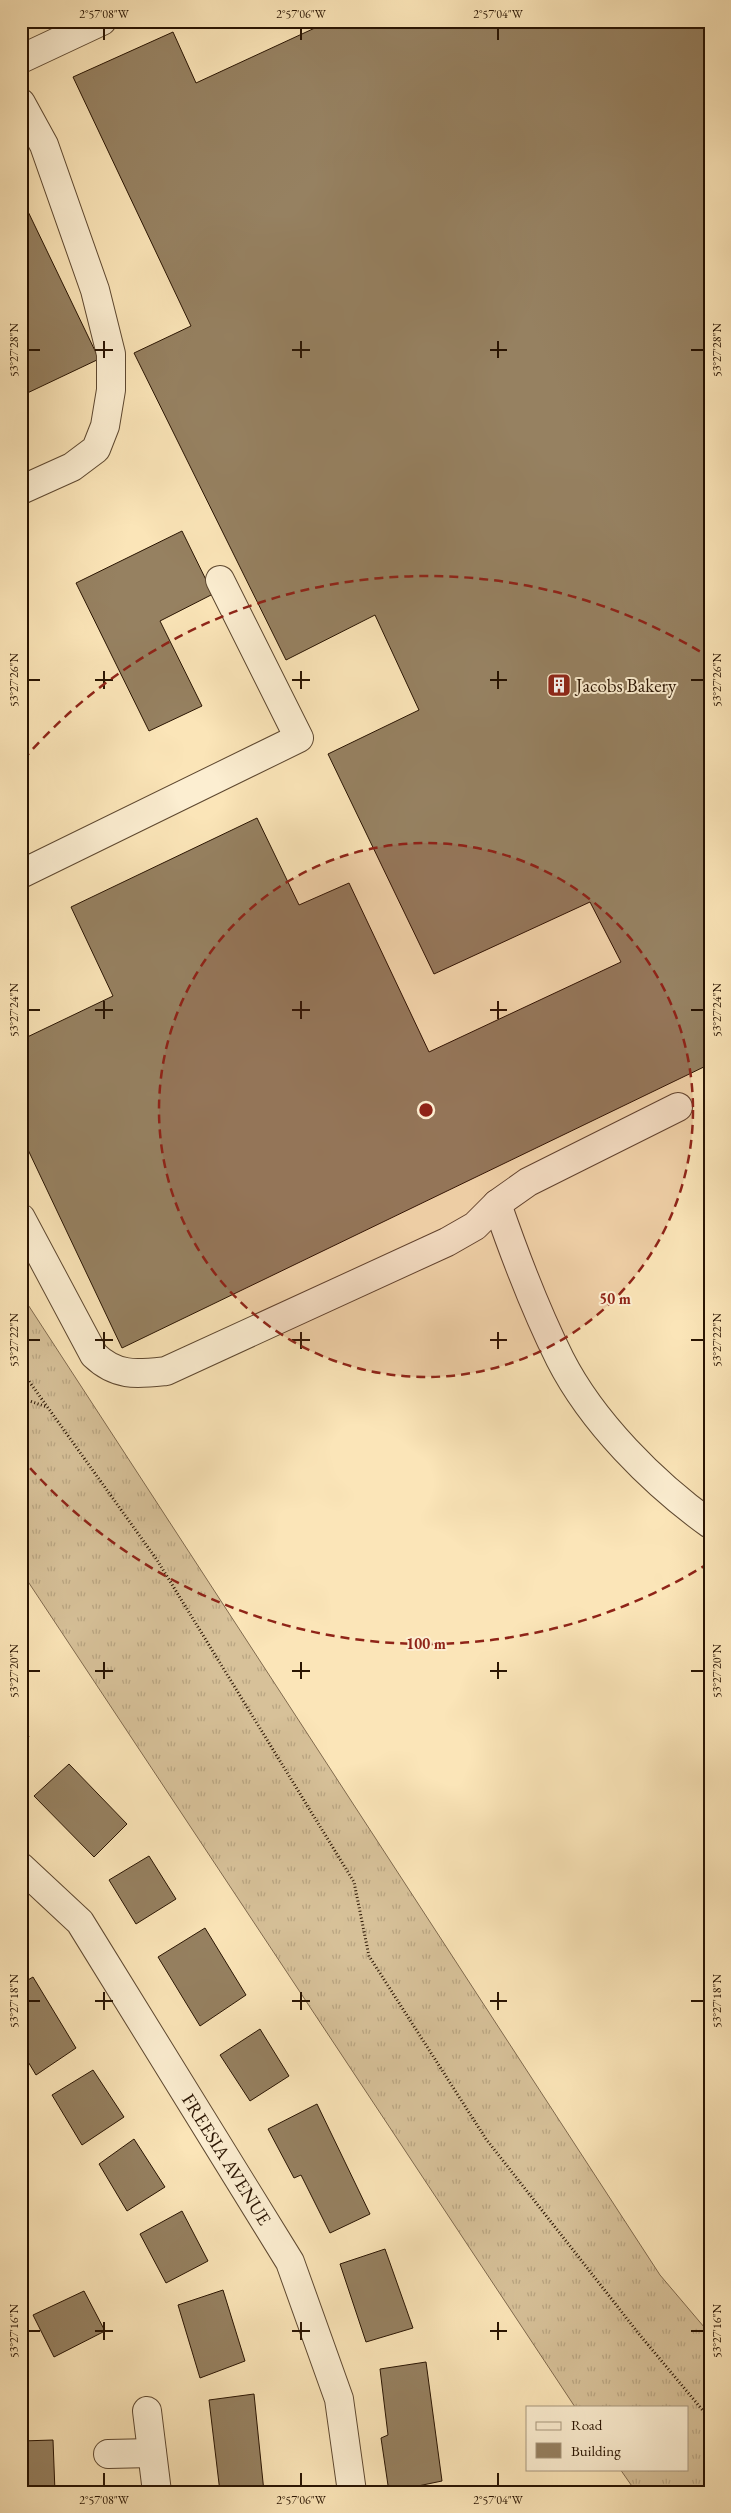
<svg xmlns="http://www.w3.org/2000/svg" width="731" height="2513" font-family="'EB Garamond',serif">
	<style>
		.grass { fill: url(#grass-tufts); stroke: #806a4e }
		.building { fill: #968161; stroke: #291402 }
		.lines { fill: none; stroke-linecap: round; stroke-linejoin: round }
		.minor-casing { stroke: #5e4830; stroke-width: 30 }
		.path { stroke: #291402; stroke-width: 3; stroke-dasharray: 1 2.5; stroke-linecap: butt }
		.minor { stroke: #fceed1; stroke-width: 28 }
		.ticks { fill: none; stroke: #291402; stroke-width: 2 }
		.ring { fill: none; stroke: #8f2418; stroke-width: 2.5; stroke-dasharray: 9 6 }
		.labels { text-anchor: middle; stroke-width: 4; stroke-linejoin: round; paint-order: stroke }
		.poi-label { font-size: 19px; fill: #291402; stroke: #fceed1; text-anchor: start }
		.street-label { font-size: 19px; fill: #291402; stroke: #fceed1 }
		.centre { fill: #8f2418; stroke: #fceed1; stroke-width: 2.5 }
		.ring-label { font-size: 15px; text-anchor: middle; font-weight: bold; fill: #8f2418; stroke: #fceed1; stroke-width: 4; stroke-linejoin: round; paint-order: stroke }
		.neatline { fill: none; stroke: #291402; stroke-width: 2 }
		.ticks-label { font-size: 12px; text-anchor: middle; fill: #291402 }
	</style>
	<defs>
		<pattern id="grass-tufts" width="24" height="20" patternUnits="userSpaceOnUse" patternTransform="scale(1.25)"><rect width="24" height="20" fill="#d7c199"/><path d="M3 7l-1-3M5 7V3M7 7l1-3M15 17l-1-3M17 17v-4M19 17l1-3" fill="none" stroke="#b9a582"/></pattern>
	</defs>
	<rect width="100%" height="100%" fill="#fbe5b8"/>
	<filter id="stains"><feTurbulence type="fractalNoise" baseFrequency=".004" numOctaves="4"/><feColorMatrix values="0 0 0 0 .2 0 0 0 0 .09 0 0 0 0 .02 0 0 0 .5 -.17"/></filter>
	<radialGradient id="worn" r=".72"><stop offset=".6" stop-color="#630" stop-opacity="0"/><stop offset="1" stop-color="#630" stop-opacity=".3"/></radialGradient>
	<polygon class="grass" points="21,1294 660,2275 710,2334 710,2492 636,2492 620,2469 687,2469 687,2407 575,2407 21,1571"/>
	<g class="building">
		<polygon points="330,21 710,21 710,1064 122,1348 21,1135 21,1040 113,996 71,907 257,818 299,905 349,883 429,1052 621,962 590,902 434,974 328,754 419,710 375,615 286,660 134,353 191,326 73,77 173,32 196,83"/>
		<polygon points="21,197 99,359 21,396"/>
		<polygon points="182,531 213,594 160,621 202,706 149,731 76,583"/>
		<polygon points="21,1733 29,1736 21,1752"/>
		<polygon points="69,1764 127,1824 94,1857 34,1796"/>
		<polygon points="149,1856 176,1899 136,1924 109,1880"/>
		<polygon points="205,1928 246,1995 200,2026 158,1957"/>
		<polygon points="33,1977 76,2048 36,2075 21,2050 21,1984"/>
		<polygon points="260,2029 289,2076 250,2101 220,2055"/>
		<polygon points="93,2070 124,2117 82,2145 52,2095"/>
		<polygon points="317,2104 370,2214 330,2233 301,2175 294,2178 268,2129"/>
		<polygon points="134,2139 165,2187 127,2211 99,2164"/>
		<polygon points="182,2211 208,2261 166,2283 140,2234"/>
		<polygon points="385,2249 413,2328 366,2342 340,2264"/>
		<polygon points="223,2290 245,2361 200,2378 178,2305"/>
		<polygon points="84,2291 105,2331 54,2357 33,2315"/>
		<polygon points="21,2347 28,2360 21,2363"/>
		<polygon points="426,2362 442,2481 389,2492 381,2438 388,2435 380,2369"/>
		<polygon points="254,2394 264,2492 220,2492 209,2400"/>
		<polygon points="53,2440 55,2492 21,2492 21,2441"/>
	</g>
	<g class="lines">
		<g class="minor-casing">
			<g id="minor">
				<polyline points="21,59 102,21"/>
				<polyline points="21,103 44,145 95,290 111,354 111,390 105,426 96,449 72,467 21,490"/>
				<polyline points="21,874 299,738 220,580"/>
				<path d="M497,1204C515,1256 535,1309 560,1359C592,1422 653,1483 710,1524"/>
				<path d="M21,1218L94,1355C117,1377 137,1374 166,1371L447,1242L475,1226L497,1204L528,1182L678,1107"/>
				<polyline points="21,1867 80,1922 290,2262 339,2399 352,2492"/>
				<polyline points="147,2411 157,2492"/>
				<polyline points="108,2454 152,2453"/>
			</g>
		</g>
		<g class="path">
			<polyline points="21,1370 157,1560 354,1882 369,1956 486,2139 639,2334 710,2419"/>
			<polyline points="21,1398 47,1407"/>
		</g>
		<use href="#minor" class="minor"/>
	</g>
	<path class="ticks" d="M104,28V40M301,28V40M498,28V40M104,341V358M301,341V358M498,341V358M28,350H40M95,350H113M292,350H310M490,350H507M691,350H704M104,671V689M301,671V689M498,671V689M28,680H40M95,680H113M292,680H310M490,680H507M691,680H704M104,1001V1019M301,1001V1019M498,1001V1019M28,1010H40M95,1010H113M292,1010H310M490,1010H507M691,1010H704M104,1332V1349M301,1332V1349M498,1332V1349M28,1340H40M95,1340H113M292,1340H310M490,1340H507M691,1340H704M104,1662V1679M301,1662V1679M498,1662V1679M28,1671H40M95,1671H113M292,1671H310M490,1671H507M691,1671H704M104,1992V2010M301,1992V2010M498,1992V2010M28,2001H40M95,2001H113M292,2001H310M490,2001H507M691,2001H704M104,2322V2340M301,2322V2340M498,2322V2340M28,2331H40M95,2331H113M292,2331H310M490,2331H507M691,2331H704M104,2473V2486M301,2473V2486M498,2473V2486"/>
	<circle cx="426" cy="1110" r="267" fill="#8f2418" fill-opacity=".12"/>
	<g class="ring">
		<circle cx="426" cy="1110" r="267"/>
		<path d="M709 1563A534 534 0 0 1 23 1460M23 760A534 534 0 0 1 709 657"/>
	</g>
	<defs>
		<g id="building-square" transform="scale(1.25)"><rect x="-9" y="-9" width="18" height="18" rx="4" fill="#8f2418" stroke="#fceed1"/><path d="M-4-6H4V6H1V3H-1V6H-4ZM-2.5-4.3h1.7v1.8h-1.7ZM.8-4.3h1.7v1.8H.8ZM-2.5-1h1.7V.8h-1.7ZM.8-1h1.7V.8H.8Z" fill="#fff"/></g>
	</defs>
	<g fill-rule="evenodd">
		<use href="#building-square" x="559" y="685"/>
	</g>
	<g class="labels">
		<g class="poi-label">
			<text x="576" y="692">Jacobs Bakery</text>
		</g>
		<g class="street-label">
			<text transform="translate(227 2159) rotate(58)" y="7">FREESIA AVENUE</text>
		</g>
	</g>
	<circle cx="426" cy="1110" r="8" class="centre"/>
	<g class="ring-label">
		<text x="615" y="1304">50 m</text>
		<text x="426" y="1649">100 m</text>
	</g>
	<rect width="731" height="2513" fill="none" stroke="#fbe5b8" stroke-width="55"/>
	<rect x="526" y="2406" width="162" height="65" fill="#fceed1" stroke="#a8977e"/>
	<rect x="536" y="2422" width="25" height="8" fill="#fceed1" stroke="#a8977e"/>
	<text x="571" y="2430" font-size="15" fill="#291402">Road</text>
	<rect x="536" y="2443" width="25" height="15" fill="#968161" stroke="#a8977e"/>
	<text x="571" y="2456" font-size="15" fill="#291402">Building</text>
	<rect x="28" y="28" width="676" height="2458" class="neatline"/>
	<g class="ticks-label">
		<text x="104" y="18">2°57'08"W</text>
		<text x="301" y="18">2°57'06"W</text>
		<text x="498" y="18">2°57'04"W</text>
		<text transform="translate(14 350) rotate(-90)" y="4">53°27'28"N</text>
		<text transform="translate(717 350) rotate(-90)" y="4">53°27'28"N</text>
		<text transform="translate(14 680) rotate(-90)" y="4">53°27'26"N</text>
		<text transform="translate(717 680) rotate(-90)" y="4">53°27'26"N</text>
		<text transform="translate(14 1010) rotate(-90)" y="4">53°27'24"N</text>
		<text transform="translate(717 1010) rotate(-90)" y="4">53°27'24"N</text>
		<text transform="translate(14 1340) rotate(-90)" y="4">53°27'22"N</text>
		<text transform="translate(717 1340) rotate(-90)" y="4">53°27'22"N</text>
		<text transform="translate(14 1671) rotate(-90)" y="4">53°27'20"N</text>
		<text transform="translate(717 1671) rotate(-90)" y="4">53°27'20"N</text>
		<text transform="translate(14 2001) rotate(-90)" y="4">53°27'18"N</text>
		<text transform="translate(717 2001) rotate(-90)" y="4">53°27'18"N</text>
		<text transform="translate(14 2331) rotate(-90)" y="4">53°27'16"N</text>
		<text transform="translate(717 2331) rotate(-90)" y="4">53°27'16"N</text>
		<text x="104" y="2504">2°57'08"W</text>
		<text x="301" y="2504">2°57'06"W</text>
		<text x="498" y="2504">2°57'04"W</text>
	</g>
	<rect width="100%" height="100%" filter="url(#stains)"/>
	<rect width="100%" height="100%" fill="url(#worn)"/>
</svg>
